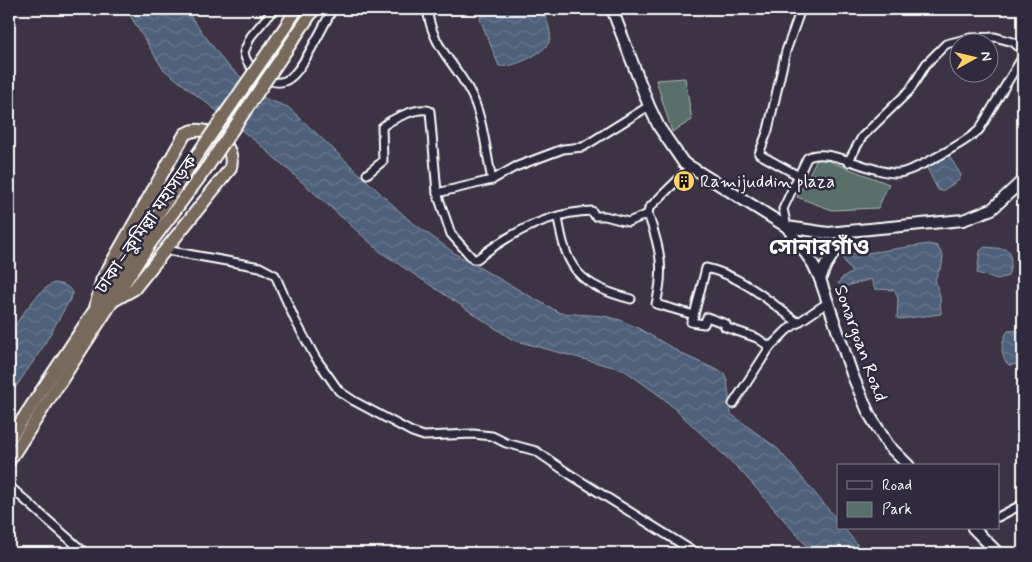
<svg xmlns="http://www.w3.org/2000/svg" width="1032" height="562" font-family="Mynerve,'Noto Sans Bengali',sans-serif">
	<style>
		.green { fill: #596f69; stroke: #acb7b4 }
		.water { fill: url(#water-waves); stroke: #95a0af }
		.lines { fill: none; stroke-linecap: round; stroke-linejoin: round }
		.minor-casing { stroke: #fff; stroke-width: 11 }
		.secondary-casing { stroke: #fff; stroke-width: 14 }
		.trunk-casing { stroke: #fff; stroke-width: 15 }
		.minor { stroke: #2f2a3d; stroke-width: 7 }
		.secondary { stroke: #2f2a3d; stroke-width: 10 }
		.trunk { stroke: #77695c; stroke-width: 11 }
		.trunk-bridge-casing { stroke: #fff; stroke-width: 15; stroke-linecap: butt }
		.trunk-bridge { stroke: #77695c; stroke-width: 11 }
		.labels { text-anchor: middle; stroke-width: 5; stroke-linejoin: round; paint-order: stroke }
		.poi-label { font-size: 18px; fill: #fff; stroke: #2f2a3d; text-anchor: start }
		.street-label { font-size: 18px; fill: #fff; stroke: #2f2a3d }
		.district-label { font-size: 22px; font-weight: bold; fill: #fff; stroke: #2f2a3d }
	</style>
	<defs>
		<pattern id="water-waves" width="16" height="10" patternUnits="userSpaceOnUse" patternTransform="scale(1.25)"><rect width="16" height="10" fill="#4f607a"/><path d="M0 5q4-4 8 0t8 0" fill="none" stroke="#69788e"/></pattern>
	</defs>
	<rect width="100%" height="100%" fill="#3c3444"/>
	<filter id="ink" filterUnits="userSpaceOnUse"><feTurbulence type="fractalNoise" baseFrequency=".02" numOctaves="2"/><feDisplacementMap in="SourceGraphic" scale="10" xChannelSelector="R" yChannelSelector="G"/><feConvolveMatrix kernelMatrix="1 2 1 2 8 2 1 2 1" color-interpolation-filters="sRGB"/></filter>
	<g filter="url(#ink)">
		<g class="green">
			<polygon points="685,78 692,120 672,132 656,80"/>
			<polygon points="818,157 889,184 878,208 832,210 797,197"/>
		</g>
		<g class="water">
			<polygon points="126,9 185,9 225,63 266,99 288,107 409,220 457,255 560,313 604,316 620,320 638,328 686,356 724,373 727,380 731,414 778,449 838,521 838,528 844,528 864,553 813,553 740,470 663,398 624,370 513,340 382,253 258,143 163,69"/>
			<path d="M484,9H542C545,17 552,30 550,40C546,53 511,69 499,66L480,19Z"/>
			<polygon points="948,154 961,175 959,180 942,191 938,190 926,166"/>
			<polygon points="928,244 937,246 943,256 942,265 935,279 940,296 941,314 900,319 897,318 898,299 895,290 875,289 871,279 843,287 838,283 843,277 852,273 842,257 844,253 867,253"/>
			<polygon points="985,247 1005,249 1010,252 1011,265 1008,276 998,279 977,273 980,251"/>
			<path d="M54,283C62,284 70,286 73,294L41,350L9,397C9,379 6,359 9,341C11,326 40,288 54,283Z"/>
			<path d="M1023,330V364L1009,365C999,357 1001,341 1008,331Z"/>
		</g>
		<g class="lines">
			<g class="minor-casing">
				<g id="minor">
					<path d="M274,9L251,36L244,52C245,62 253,70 261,76C270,82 281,85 290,78C304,68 323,25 333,9"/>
					<path d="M427,9C433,48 452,59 469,90C483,114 486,153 492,180"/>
					<polyline points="848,162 862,137 910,90 926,64 946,44 970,38 995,37 1013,42 1023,51"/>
					<path d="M367,174L383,161L382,127C391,119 419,106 430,111L437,193L492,180L515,167L563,149L583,147L649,106"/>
					<polyline points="799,176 759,154 768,130 786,51 801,9"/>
					<path d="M437,193L451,234L473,259H477C509,234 550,212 592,211L595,216H605L628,222L648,214C660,248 665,269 656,304L694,315L691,322L704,324L707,317L726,324L725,327L757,338L770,347"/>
					<polyline points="648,214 649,208 691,167"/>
					<path d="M558,217C566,270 579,285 631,299"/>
					<path d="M787,227L783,209L807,158C826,145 873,174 897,173C912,173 967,141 979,130L1023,56"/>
					<polyline points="165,250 260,267 275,275 295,320 315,357 339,391 354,401 412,432 424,436 473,434 492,436 506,443 536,451 571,475 696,553"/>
					<path d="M694,315L706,268C740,275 771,302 798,323"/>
					<polyline points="733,404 770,347 787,330 827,303"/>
					<polyline points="9,486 85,553"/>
					<polyline points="998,517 1023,504"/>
				</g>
			</g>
			<g class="secondary-casing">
				<g id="secondary">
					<polyline points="612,9 649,106 659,127 683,162 787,227 828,233 963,220 992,209 1023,180"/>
					<polyline points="787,227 813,264 820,279 852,374 869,414 888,445 909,466"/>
					<polyline points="820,279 826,265 848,231"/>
					<polyline points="973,528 998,553"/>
				</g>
			</g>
			<g class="trunk-casing">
				<g id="trunk">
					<polyline points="286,26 297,9"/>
					<polyline points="297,34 314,9"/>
					<path d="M96,305L102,280L185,134C207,121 238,145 230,169L134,289L113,301"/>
					<polyline points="9,440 195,158"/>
					<polyline points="9,461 149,245 208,166"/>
				</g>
			</g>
			<use href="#minor" class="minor"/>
			<use href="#secondary" class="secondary"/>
			<use href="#trunk" class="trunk"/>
			<g class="trunk-bridge-casing">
				<g id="trunk-bridge">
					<polyline points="195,158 286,26"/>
					<polyline points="208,166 297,34"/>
				</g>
			</g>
			<use href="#trunk-bridge" class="trunk-bridge"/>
		</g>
	</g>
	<defs>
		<g id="building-disc" transform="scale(1.125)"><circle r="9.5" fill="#ffd166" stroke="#2f2a3d"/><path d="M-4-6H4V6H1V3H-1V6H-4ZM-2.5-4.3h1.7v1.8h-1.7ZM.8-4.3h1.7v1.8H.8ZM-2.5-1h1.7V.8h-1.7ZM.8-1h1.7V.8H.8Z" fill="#111"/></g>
	</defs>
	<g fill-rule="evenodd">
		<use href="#building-disc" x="684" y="181"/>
	</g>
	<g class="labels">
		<g class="poi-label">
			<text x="700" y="187">Ramijuddin plaza</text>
		</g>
		<g class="street-label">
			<text transform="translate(146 224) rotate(-55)" y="6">ঢাকা–কুমিল্লা মহাসড়ক</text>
			<text transform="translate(861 343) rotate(70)" y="6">Sonargoan Road</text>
		</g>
		<g class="district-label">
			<text x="819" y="254">সোনারগাঁও</text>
		</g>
	</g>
	<rect width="1032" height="562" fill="none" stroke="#2f2a3d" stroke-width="30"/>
	<rect x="15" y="15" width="1002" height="532" fill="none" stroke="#fff" stroke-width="2" filter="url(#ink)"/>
	<rect x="837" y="464" width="162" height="65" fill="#2f2a3d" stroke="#827f8b"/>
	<rect x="847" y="481" width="25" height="8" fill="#2f2a3d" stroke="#827f8b"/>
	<text x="882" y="490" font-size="15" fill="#ffffff">Road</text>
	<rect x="847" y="502" width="25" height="15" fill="#596f69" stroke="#827f8b"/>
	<text x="882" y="514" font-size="15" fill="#ffffff">Park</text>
	<g transform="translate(974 58) rotate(82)"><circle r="24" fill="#2f2a3d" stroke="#827f8b"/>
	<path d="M0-4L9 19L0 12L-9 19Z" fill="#ffd166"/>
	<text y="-8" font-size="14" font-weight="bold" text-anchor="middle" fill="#ffffff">N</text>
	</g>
</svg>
